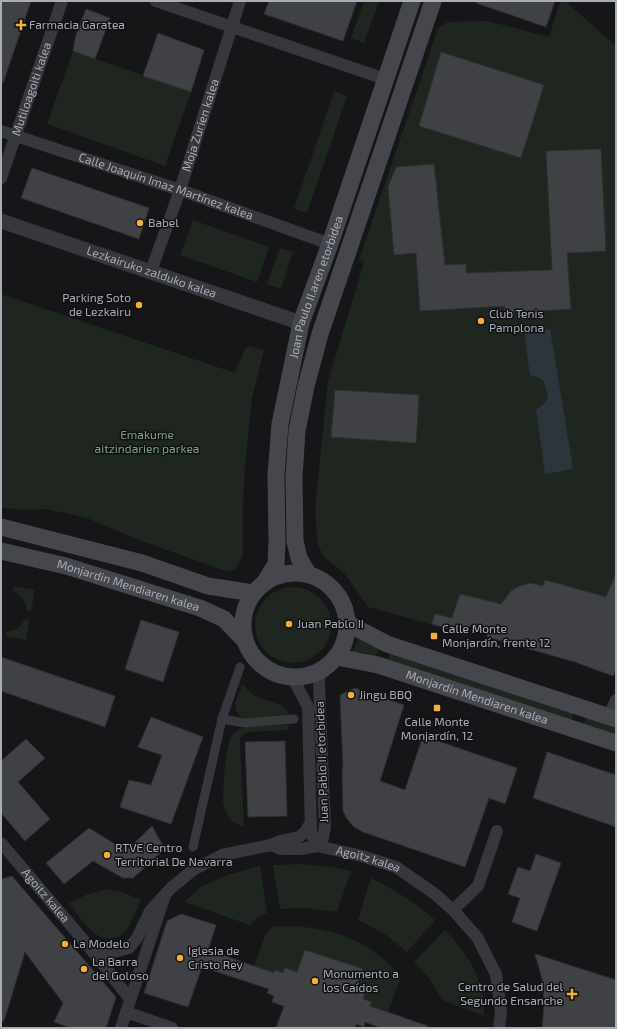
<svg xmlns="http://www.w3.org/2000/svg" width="617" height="1029" font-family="'Exo 2',sans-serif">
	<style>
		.green { fill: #1e261f }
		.water { fill: #2c353c }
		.building { fill: #404145; stroke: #303034 }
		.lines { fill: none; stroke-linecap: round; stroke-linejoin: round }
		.pedestrian { stroke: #37383d; stroke-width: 9 }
		.minor { stroke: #37383d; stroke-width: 12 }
		.tertiary { stroke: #37383d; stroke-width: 15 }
		.secondary { stroke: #45474d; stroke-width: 17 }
		.poi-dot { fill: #f2b134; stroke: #111113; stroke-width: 1.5 }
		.labels { text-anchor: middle; stroke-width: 3; stroke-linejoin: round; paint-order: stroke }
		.poi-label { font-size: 12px; fill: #a8adb8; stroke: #111113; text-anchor: start }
		.street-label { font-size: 12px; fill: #a8adb8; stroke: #111113 }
		.park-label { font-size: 12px; fill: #7fa381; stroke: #111113 }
	</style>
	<rect width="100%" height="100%" fill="#161618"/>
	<g class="green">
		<polygon points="364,1 379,1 364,43 351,38"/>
		<polygon points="565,1 616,46 616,670 613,676 575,662 487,637 489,629 472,624 467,629 459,632 368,607 345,574 324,557 318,545 315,509 328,381 364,262 359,260 438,28 448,22 488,21 549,37 560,2"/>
		<polygon points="73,51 191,92 165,166 47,124"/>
		<polygon points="334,91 347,96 307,213 294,209"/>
		<polygon points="193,220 269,247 257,282 180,255"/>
		<polygon points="280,248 293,252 281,289 267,284"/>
		<polygon points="1,294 235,373 245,349 249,346 264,350 252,398 245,467 243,504 243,555 236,569 225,571 139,540 87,518 47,509 19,510 1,507"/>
		<path d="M14,586L35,590L31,611L27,610C25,601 22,595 13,591Z"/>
		<circle cx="293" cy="625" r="38"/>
		<path d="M25,619L29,620L26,640L5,636L6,632C14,631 21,627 25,619Z"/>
		<polygon points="358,635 379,648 375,657 361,652 352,652 356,645"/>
		<polygon points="390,653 574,713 571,722 387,662"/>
		<path d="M242,684C246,688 249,692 254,695C265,702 286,701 289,716L248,719L241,717L236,711L235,704Z"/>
		<polygon points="587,715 616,726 616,737 583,726"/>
		<path d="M289,725V730L248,732L242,735L240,739L244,827C236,824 231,822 227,814C225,811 224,806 223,802C223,790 225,743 233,734C236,730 241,728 246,727Z"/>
		<polygon points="301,864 332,867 351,871 337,912 305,908 280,909 273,865"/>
		<polygon points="260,866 267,913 258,917 250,925 184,902 202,886 227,875"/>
		<path d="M371,878C395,890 414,902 435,920L407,952L386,935L358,920Z"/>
		<path d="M106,889L122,892L141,900C136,910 132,923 126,931C122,935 118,937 112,938C92,941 80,916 69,903L86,895Z"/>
		<path d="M274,926C325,925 367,936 401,977L388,1012L370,1006L372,1002L363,999L365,994L355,991L362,969L305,950L297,972L285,968L283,973L275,970L274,973L254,966L265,935Z"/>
		<path d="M445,930C461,947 477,967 482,991C484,999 483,1008 484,1016L442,1000L429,978L414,962Z"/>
	</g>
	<polygon class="water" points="550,329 573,469 545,474 536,410 543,405 548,398 544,381 538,377 530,375 524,333"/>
	<g class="building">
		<polygon points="1,1 31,1 3,83 1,83"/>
		<polygon points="269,1 357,1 343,41 264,14"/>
		<polygon points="477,1 555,1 546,27 476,3"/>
		<polygon points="86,9 110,18 95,59 73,51 76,35"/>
		<polygon points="158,33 204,50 191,92 143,76"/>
		<polygon points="441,52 544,85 521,158 419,126"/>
		<polygon points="601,149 606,251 567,253 571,309 505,313 505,306 420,311 416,253 394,255 388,187 396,167 434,164 445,265 466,264 466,273 552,270 546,151"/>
		<polygon points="32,168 149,208 139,239 21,198"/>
		<polygon points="335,390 419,395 416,443 331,437"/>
		<polygon points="616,574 616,670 613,676 575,662 487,637 489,629 472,624 467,629 459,632 432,624 435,614 452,618 460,594 501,604 511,591 520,586 530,583 543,586 545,580 606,597"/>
		<polygon points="141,620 179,632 163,682 125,669"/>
		<polygon points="1,657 115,696 105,727 1,691"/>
		<polygon points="355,688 404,705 380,781 405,790 423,736 517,768 505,804 489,798 465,867 363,832 354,827 347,819 343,811 342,769 343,769 340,695"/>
		<polygon points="151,717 203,737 171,824 120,807 129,780 151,785 162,755 138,747"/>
		<polygon points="26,739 45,758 18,782 50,819 25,841 1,813 1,761"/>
		<polygon points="285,741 287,816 248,817 245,742"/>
		<polygon points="547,752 616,775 616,827 533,798"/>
		<polygon points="152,826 165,849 133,878 123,878 93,861 64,884 46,863 89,828 126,851"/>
		<polygon points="536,854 561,863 537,931 512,922 520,898 508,894 518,867 530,871"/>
		<polygon points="12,876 116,997 106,1028 71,1028 54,1022 63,1003 25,952 4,1021 1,1021 1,879"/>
		<polygon points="181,914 216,925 208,950 274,973 275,970 283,973 285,968 297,972 305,950 363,969 355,991 365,994 363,999 372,1002 370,1006 428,1026 428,1028 381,1028 365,1022 364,1027 356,1024 355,1028 276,1028 284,1006 272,1002 274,996 267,993 269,989 202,967 188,1007 144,993 167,921"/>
		<polygon points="535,954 616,980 616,1028 542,1028 544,1007 543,982"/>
	</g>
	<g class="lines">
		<g class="pedestrian">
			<polyline points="222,719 245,723 294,719"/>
			<polyline points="193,847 222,719 240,667"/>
		</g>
		<g class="minor">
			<polyline points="156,1 385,79"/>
			<path id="s1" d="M1,131L180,190L330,244"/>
			<path id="s2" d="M1,178L62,1"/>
			<path id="s3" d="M151,271L180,190L240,1"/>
			<polyline points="293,678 308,707 311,833 317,846"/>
			<polyline points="609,716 616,700"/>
			<path id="s4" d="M1,843L90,948L130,999"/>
			<path id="s5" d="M271,845L281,849H301L317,846L362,856L396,867L435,894L453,910L477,937L496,974L501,1012L499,1028"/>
			<polyline points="317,846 323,838 325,827 319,684 320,672"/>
			<polyline points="453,910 478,886 497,831"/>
			<polyline points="90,948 102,952 114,952 129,948 137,938 150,911 171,888 193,870 222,855 271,845 280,841 299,837 305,832 311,822"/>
			<polyline points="126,1012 172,1028"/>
			<polyline points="121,1028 164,898"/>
		</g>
		<path class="tertiary" id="s6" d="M1,221L301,323"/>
		<g class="secondary">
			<polyline points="1,527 142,563 208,586 253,593"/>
			<path id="s7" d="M1,551L66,566L200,608L224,619L245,641"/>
			<circle cx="295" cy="625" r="52"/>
			<polyline points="308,574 299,558 295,541 294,477 297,431 306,386 320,334 433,1"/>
			<path id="s8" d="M265,582L276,564L277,542L276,475L280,424L301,323L330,244L412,1"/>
			<polyline points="347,623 387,644 616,719"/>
			<path id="s9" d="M337,657L378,665L616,743"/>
		</g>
	</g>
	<g class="poi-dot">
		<path d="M19 19h4v4h4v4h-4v4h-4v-4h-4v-4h4z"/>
		<circle cx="140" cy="223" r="4"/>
		<circle cx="139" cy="305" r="4"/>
		<circle cx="481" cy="321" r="4"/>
		<circle cx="289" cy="624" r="4"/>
		<rect x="430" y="632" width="8" height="8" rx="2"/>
		<circle cx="351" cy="695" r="4"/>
		<rect x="433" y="704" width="8" height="8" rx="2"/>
		<circle cx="107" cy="855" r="4"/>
		<circle cx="65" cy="944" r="4"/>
		<circle cx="180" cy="958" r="4"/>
		<circle cx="84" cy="969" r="4"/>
		<circle cx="315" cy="981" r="4"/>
		<path d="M570 988h4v4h4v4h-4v4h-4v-4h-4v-4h4z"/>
	</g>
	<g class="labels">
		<g class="poi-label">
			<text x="29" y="29">Farmacia Garatea</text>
			<text x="148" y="227">Babel</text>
			<text x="131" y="302" text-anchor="end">Parking Soto<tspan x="131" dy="14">de Lezkairu</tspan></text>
			<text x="489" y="318">Club Tenis<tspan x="489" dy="14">Pamplona</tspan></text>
			<text x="297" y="628">Juan Pablo II</text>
			<text x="442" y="633">Calle Monte<tspan x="442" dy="14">Monjardín, frente 12</tspan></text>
			<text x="359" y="699">Jingu BBQ</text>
			<text x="437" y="726" text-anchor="middle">Calle Monte<tspan x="437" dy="14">Monjardín, 12</tspan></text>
			<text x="115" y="852">RTVE Centro<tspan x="115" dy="14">Territorial De Navarra</tspan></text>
			<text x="73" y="948">La Modelo</text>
			<text x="188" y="955">Iglesia de<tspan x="188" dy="14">Cristo Rey</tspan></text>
			<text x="92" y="966">La Barra<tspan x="92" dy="14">del Goloso</tspan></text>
			<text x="323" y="978">Monumento a<tspan x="323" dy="14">los Caídos</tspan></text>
			<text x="563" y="991" text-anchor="end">Centro de Salud del<tspan x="563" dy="14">Segundo Ensanche</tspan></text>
		</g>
		<g class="street-label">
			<text dy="4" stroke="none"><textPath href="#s2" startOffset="94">Mutiloagoiti kalea</textPath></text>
			<text dy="4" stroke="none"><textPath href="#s3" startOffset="154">Moja Zurien kalea</textPath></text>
			<text dy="4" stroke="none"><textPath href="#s1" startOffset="174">Calle Joaquín Imaz Martínez kalea</textPath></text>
			<text dy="4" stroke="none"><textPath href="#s6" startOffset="159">Lezkairuko zalduko kalea</textPath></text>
			<text dy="4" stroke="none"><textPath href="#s8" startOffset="303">Joan Paulo II.aren etorbidea</textPath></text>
			<text dy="4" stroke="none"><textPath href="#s7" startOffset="132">Monjardin Mendiaren kalea</textPath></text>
			<text dy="4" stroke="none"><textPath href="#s9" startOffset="146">Monjardin Mendiaren kalea</textPath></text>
			<text transform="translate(322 762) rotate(-92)" y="4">Juan Pablo II etorbidea</text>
			<text dy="4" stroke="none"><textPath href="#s5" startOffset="100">Agoitz kalea</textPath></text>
			<text dy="4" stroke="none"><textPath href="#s4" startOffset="69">Agoitz kalea</textPath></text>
		</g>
		<g class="park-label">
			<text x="147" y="439">Emakume<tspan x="147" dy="14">aitzindarien parkea</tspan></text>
		</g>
	</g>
	<rect width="617" height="1029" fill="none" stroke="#a8adb8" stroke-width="4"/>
</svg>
